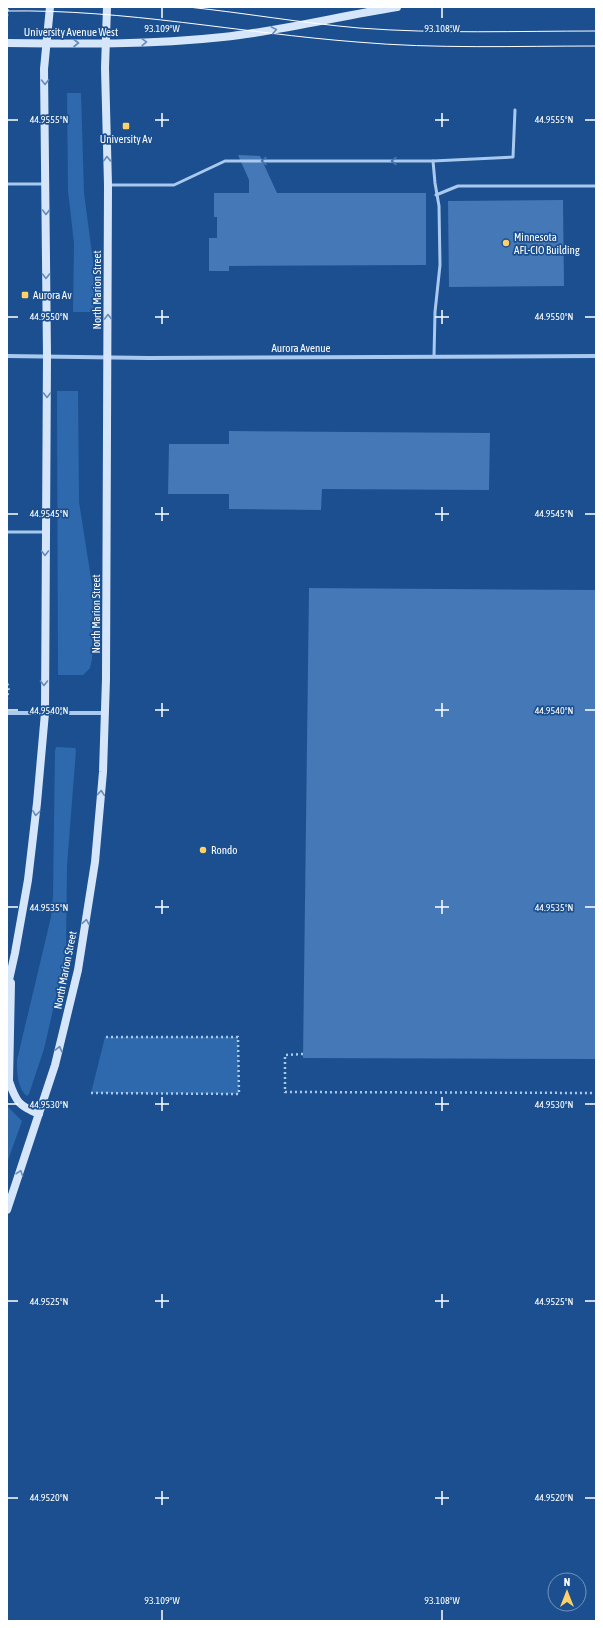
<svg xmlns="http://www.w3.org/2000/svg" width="603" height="1628" font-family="'Asap Condensed',sans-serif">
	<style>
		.green { fill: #2e69ad }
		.building { fill: #4478b7 }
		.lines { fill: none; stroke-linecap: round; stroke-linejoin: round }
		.path { stroke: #a9c9ee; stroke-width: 2.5; stroke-dasharray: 2 3; stroke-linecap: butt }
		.service { stroke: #a9c9ee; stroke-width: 3 }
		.minor { stroke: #a9c9ee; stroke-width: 4 }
		.secondary { stroke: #d6e6fa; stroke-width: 8 }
		.tram { stroke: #fff; stroke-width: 1 }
		.oneway { stroke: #668bba }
		.oneway2 { stroke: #4674ac }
		.ticks { fill: none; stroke: #fff; stroke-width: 1.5 }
		.poi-dot { fill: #ffd166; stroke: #1b4f8f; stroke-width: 1.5 }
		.labels { text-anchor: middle; stroke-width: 3.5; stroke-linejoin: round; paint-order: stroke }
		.street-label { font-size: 11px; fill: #fff; stroke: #1b4f8f }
		.poi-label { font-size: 11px; fill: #fff; stroke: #1b4f8f; text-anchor: start }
		.ticks-label { font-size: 10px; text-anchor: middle; fill: #fff; stroke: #1b4f8f; stroke-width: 3.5; stroke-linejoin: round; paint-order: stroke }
	</style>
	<rect width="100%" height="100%" fill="#1b4f8f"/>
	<g class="green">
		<polygon points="67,93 81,93 84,193 93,261 94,283 94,312 73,312 74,243 68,191"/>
		<polygon points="57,391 78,391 79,502 94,597 92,660 90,668 83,675 58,675"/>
		<path d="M56,747L75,748L76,750L67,866L66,953L44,1049L29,1094L27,1096C17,1088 17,1071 17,1060L51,917L53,896L55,751Z"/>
		<polygon points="105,1037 238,1037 239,1094 91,1093"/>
		<polygon points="7,1106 22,1121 7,1163"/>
	</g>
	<g class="building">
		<polygon points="238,155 260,156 277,193 426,193 426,265 229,266 229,271 209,271 209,238 217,238 217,217 214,217 214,193 249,193 249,180"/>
		<polygon points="563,200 564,286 449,287 448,201"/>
		<polygon points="229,431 490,433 489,490 322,489 321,510 229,509 229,494 168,494 169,444 229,444"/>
		<polygon points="309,588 596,590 596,1059 303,1058"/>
	</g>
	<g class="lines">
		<g class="path">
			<polyline points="7,16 8,7"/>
			<polyline points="7,684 9,686 7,699"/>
			<polyline points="303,1054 285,1055 285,1092 596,1093"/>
			<polyline points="91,1093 239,1094 238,1037 105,1037"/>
		</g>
		<g class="service">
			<polyline points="433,161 435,183 439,206 440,265 435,312 434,356"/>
			<polyline points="7,184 45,184"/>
			<polyline points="109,185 174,185 225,161 433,161 513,157 515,110"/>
			<polyline points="436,195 458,186 596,186"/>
			<polyline points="7,532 45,532"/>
		</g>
		<g class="minor">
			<polyline points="7,356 149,358 596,356"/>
			<polyline points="7,713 105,713"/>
		</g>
		<g class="secondary">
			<path d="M7,43C79,44 151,45 223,37C282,31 339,16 397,7"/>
			<path d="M11,983L9,1081C16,1102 19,1106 39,1114"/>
			<polyline points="7,989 15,953 28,880 37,803 45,713 47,356 44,69 50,7"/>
			<polyline points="7,1210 55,1065 78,970 95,862 103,772 106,679 108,185 105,68 107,7"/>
		</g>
		<g class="tram">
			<path d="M188,7C245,13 302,23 359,28C438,34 517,31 596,31"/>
			<path d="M7,11C125,9 240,33 357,42C436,49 516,46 596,46"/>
		</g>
	</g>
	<defs><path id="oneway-chevron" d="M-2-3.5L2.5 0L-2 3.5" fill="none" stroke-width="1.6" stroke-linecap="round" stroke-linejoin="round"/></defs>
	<g class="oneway">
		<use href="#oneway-chevron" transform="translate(274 30) rotate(-11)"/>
		<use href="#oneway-chevron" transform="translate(144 42) rotate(-2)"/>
		<use href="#oneway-chevron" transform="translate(76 43)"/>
		<use href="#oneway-chevron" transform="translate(45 82) rotate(89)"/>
		<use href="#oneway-chevron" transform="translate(107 159) rotate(-92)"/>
		<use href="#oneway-chevron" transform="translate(46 212) rotate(90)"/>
		<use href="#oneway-chevron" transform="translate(46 276) rotate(90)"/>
		<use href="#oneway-chevron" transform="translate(108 317) rotate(-90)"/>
		<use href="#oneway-chevron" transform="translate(47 395) rotate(90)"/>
		<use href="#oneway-chevron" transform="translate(45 553) rotate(90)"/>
		<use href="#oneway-chevron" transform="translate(44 683) rotate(90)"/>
		<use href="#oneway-chevron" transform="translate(101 793) rotate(-85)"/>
		<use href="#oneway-chevron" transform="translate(36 813) rotate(97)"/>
		<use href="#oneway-chevron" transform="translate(86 922) rotate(-81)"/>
		<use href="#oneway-chevron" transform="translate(59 1049) rotate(-76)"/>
		<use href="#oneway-chevron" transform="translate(20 1173) rotate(-71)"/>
	</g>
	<g class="oneway2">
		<use href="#oneway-chevron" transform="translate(264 161) rotate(180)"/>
		<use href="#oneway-chevron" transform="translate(394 161) rotate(180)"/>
	</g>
	<path class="ticks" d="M162,8V18M442,8V18M162,113V127M442,113V127M8,120H18M155,120H169M435,120H449M585,120H595M162,310V324M442,310V324M8,317H18M155,317H169M435,317H449M585,317H595M162,507V521M442,507V521M8,514H18M155,514H169M435,514H449M585,514H595M162,703V717M442,703V717M8,710H18M155,710H169M435,710H449M585,710H595M162,900V914M442,900V914M8,907H18M155,907H169M435,907H449M585,907H595M162,1097V1111M442,1097V1111M8,1104H18M155,1104H169M435,1104H449M585,1104H595M162,1294V1308M442,1294V1308M8,1301H18M155,1301H169M435,1301H449M585,1301H595M162,1491V1505M442,1491V1505M8,1498H18M155,1498H169M435,1498H449M585,1498H595M162,1610V1620M442,1610V1620"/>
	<g class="poi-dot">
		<rect x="122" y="122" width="8" height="8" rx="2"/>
		<circle cx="506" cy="243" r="4"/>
		<rect x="21" y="291" width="8" height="8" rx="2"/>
		<circle cx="203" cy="850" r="4"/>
	</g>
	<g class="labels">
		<g class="street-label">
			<text x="71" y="36">University Avenue West</text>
			<text transform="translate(97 290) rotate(-90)" y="4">North Marion Street</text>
			<text x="301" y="352">Aurora Avenue</text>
			<text transform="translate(96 614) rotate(-90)" y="4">North Marion Street</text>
			<text transform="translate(65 970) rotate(-79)" y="4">North Marion Street</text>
		</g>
		<g class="poi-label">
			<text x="126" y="143" text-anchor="middle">University Av</text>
			<text x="514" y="241">Minnesota<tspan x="514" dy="13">AFL-CIO Building</tspan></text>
			<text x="33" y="299">Aurora Av</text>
			<text x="211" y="854">Rondo</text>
		</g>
	</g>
	<g class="ticks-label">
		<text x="162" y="32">93.109°W</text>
		<text x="442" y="32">93.108°W</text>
		<text x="49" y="123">44.9555°N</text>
		<text x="554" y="123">44.9555°N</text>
		<text x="49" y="320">44.9550°N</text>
		<text x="554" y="320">44.9550°N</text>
		<text x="49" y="517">44.9545°N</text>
		<text x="554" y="517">44.9545°N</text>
		<text x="49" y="714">44.9540°N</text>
		<text x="554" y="714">44.9540°N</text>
		<text x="49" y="911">44.9535°N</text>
		<text x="554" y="911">44.9535°N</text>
		<text x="49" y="1108">44.9530°N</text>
		<text x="554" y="1108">44.9530°N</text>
		<text x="49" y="1305">44.9525°N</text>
		<text x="554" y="1305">44.9525°N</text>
		<text x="49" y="1501">44.9520°N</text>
		<text x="554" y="1501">44.9520°N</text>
		<text x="162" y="1604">93.109°W</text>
		<text x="442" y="1604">93.108°W</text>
	</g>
	<rect width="603" height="1628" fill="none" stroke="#ffffff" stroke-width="16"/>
	<g transform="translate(567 1592)"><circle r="19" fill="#1b4f8f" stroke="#7695bc"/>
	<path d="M0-3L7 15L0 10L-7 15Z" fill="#ffd166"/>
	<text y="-6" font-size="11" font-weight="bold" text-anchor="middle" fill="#ffffff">N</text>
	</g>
</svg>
